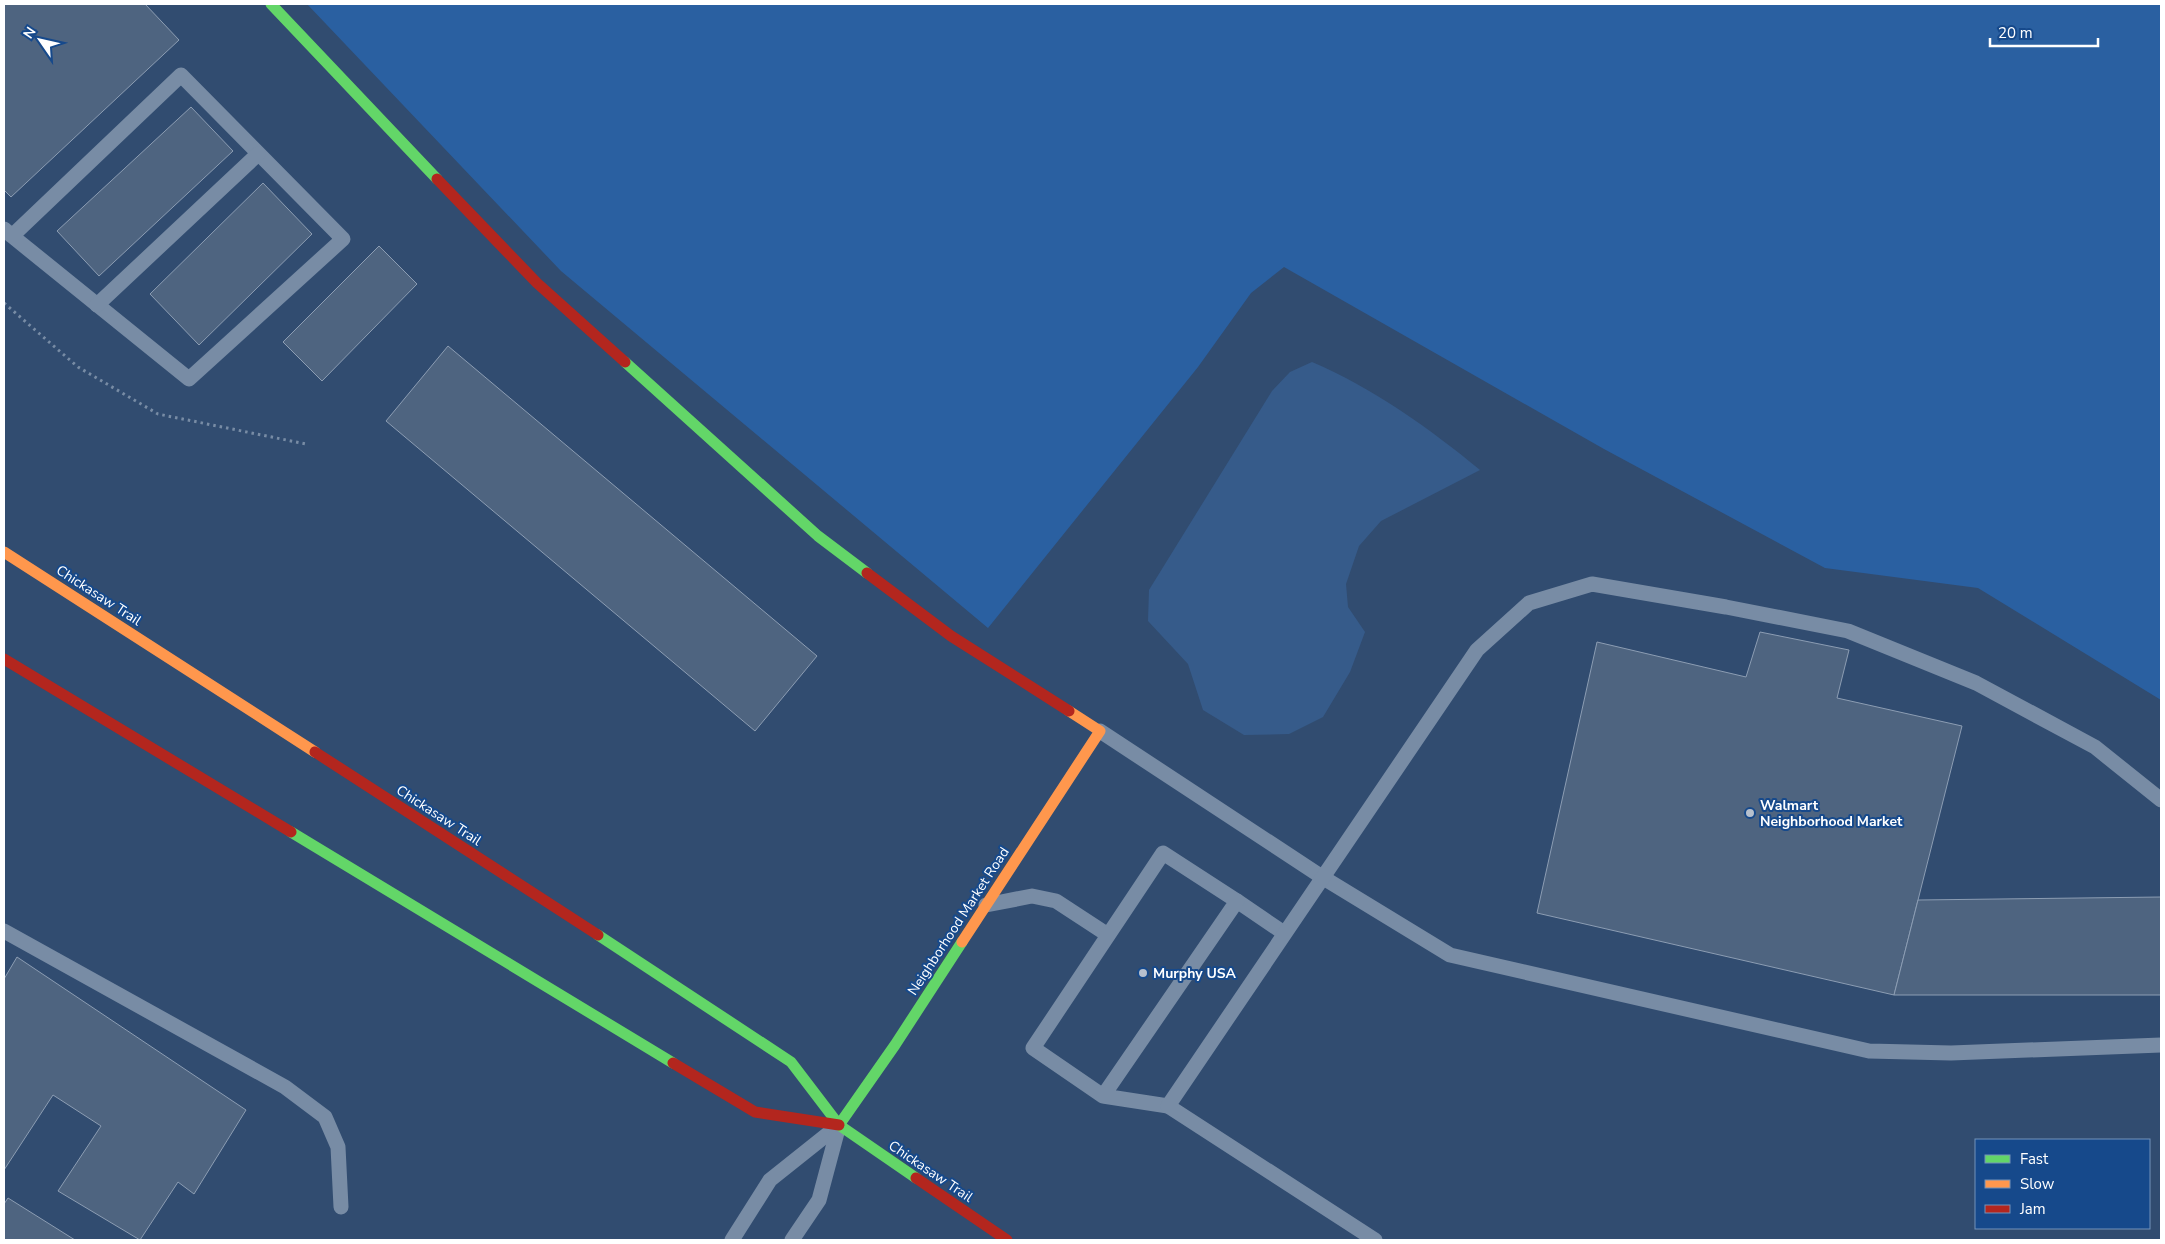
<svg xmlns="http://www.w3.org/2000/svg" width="2165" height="1244" font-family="'Nunito Sans',sans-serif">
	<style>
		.green { fill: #2a60a1 }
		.water { fill: #365b8a }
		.building { fill: #4e6480; stroke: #8c9db3 }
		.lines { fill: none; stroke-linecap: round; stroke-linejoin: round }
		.path { stroke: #788ca5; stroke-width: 3; stroke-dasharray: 2.5 4; stroke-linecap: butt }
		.lane { stroke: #788ca5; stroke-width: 15 }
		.fast { stroke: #63d668; stroke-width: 11 }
		.slow { stroke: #ff974d; stroke-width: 11 }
		.jam { stroke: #b3261e; stroke-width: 11 }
		.poi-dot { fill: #b7c0cd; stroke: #16498b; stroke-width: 2 }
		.labels { text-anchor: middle; stroke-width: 4; stroke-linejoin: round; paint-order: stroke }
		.street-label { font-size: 14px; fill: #fff; stroke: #16498b }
		.poi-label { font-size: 14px; font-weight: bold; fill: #fff; stroke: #16498b; text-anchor: start }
	</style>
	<rect width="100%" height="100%" fill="#314c70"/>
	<polygon class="green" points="307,4 2161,4 2161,700 1978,588 1825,568 1604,449 1284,267 1251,293 1198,367 988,628 561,271"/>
	<path class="water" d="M1312,362C1370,386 1432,430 1480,470L1381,521L1359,546L1346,584L1348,607L1365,632L1350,672L1323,717L1289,734L1244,735L1203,710L1188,664L1148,621L1149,590L1272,391L1290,372Z"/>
	<g class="building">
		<polygon points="4,4 145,4 179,40 11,197 4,190"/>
		<polygon points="191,107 233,151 99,276 57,231"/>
		<polygon points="263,183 312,234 199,345 150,294"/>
		<polygon points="379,246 417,284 322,381 283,342"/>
		<polygon points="448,346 817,656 755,731 386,421"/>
		<polygon points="1760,632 1849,650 1837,698 1962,726 1894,995 1537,913 1597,642 1746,677"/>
		<polygon points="2161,897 2161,995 1894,995 1918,900"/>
		<polygon points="17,957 246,1110 194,1194 178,1182 140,1240 58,1191 101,1126 53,1095 4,1170 4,979"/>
		<polygon points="8,1198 75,1240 4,1240 4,1204"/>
	</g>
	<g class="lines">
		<polyline class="path" points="4,303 78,367 158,414 306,444"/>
		<g class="lane">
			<polyline points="4,229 12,236 189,379 343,239 181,75 12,236"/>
			<polyline points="97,305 258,154"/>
			<polyline points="1100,731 1322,877 1450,955 1869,1051 1951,1053 2161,1045"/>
			<polyline points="1237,901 1284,933"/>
			<polyline points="986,905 1032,896 1056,901 1108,935"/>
			<polyline points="4,931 285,1087 325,1117 338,1147 341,1207"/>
			<polyline points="1103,1096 1237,901 1163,853 1033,1048 1103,1096 1168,1106"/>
			<polyline points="732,1240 770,1180 839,1125"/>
			<polyline points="792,1240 819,1200 839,1125"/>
			<polyline points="1375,1240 1168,1106 1477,650 1529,603 1592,584 1726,607 1848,631 1976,683 2095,747 2161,800"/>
		</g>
		<g class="fast">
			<polyline points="271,4 437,179"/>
			<polyline points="625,362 818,536 867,573"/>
			<polyline points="291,832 673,1063"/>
			<polyline points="598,935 791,1062 839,1125 916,1178"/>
			<polyline points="839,1125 895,1045 962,942"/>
		</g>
		<g class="slow">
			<polyline points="4,552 315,752"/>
			<polyline points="962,942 1100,731 1069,711"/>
		</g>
		<g class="jam">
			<polyline points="437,179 537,283 625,362"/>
			<polyline points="867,573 951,636 1069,711"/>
			<polyline points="4,659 291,832"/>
			<polyline points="315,752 598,935"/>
			<polyline points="673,1063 755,1112 839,1125"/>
			<polyline points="916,1178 1007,1240"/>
		</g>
	</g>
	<g class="poi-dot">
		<circle cx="1750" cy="813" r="5"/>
		<circle cx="1143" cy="973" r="5"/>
	</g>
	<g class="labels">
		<g class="street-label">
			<text transform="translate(99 595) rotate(33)" y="5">Chickasaw Trail</text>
			<text transform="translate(439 815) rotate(33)" y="5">Chickasaw Trail</text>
			<text transform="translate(958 921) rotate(-57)" y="5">Neighborhood Market Road</text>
			<text transform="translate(931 1171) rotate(34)" y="5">Chickasaw Trail</text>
		</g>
		<g class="poi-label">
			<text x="1760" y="810">Walmart<tspan x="1760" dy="16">Neighborhood Market</tspan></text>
			<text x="1153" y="978">Murphy USA</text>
		</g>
	</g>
	<rect width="2165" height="1244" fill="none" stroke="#ffffff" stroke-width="10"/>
	<rect x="1975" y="1139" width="175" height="90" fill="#16498b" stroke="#7392b9"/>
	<rect x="1985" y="1155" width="25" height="8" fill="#63d668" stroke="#7392b9"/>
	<text x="2020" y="1164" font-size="15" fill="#ffffff">Fast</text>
	<rect x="1985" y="1180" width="25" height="8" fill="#ff974d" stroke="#7392b9"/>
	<text x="2020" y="1189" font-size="15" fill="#ffffff">Slow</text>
	<rect x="1985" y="1205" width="25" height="8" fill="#b3261e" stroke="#7392b9"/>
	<text x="2020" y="1214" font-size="15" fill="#ffffff">Jam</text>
	<g transform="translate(40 40) rotate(304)" stroke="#16498b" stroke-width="4" paint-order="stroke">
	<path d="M0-4L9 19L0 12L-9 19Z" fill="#ffffff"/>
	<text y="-8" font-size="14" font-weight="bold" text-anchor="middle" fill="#ffffff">N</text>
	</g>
	<path d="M1990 38v8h108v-8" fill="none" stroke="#ffffff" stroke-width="2.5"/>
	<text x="1998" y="38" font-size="15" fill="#ffffff" stroke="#16498b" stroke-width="4" paint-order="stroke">20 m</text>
</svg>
